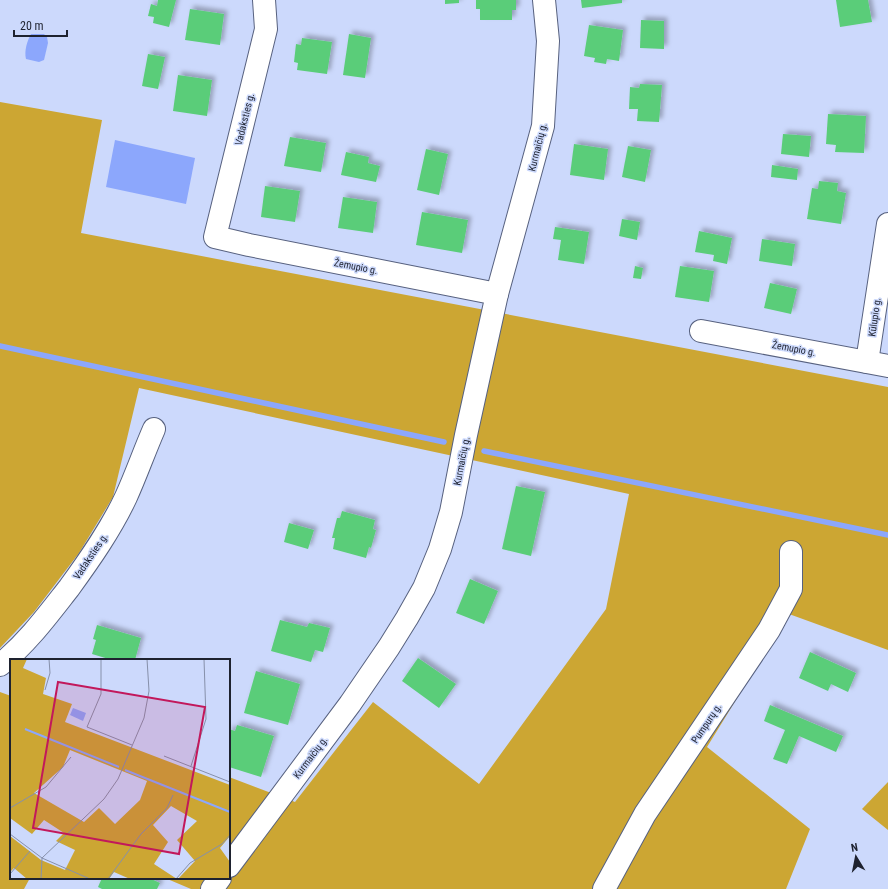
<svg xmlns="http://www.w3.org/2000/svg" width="888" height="889" font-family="'Roboto Condensed',sans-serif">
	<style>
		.green { fill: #cca633 }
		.water { fill: #8ca7fc }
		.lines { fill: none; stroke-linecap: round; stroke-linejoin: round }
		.stream { stroke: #8ca7fc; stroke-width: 5.5 }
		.building { fill: #5acd79; filter: url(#shadow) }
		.minor-casing { stroke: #57617f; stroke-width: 24 }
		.minor { stroke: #fff; stroke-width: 22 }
		.labels { text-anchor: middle; stroke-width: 3; stroke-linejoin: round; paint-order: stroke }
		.street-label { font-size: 10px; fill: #1e222f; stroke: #ccd9fc }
		.inset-river { fill: none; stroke: #8ca7fc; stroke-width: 2 }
		.inset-road { fill: none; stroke: #8690aa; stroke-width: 1 }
		.view { fill: #c2185b; fill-opacity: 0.15; stroke: #c2185b; stroke-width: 2 }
		.inset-edge { fill: none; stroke: #1e222f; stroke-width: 2 }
	</style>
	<defs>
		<filter id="shadow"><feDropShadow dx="3.5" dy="-3.5" stdDeviation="2" flood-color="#0004"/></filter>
	</defs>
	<rect width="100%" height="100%" fill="#ccd9fc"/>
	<g class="green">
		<polygon points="0,102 102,120 81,233 888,387 888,650 789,614 707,747 810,829 786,889 191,889 165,878 229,878 229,777 295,802 373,702 479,784 606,609 629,494 139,388 113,497 79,553 34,612 0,648"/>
		<polygon points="0,692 11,696 11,878 30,878 24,889 0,889"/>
		<polygon points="888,782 888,830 862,809"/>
	</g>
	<g class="water">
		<path d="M31,34H44L47,37L48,43L44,60L39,62L26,59C24,51 27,41 31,34Z"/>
		<polygon points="115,140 195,158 186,204 106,187"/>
	</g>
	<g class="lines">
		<g class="stream">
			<polyline points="0,346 444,442"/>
			<polyline points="484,451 888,535"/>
		</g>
	</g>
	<g class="building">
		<polygon points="158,0 176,0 169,27 153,23 154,17 148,16 151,4 157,6"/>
		<polygon points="445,0 459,0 459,3 445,4"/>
		<polygon points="476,0 516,0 516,10 512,10 512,20 480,20 480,9 476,9"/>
		<polygon points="581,0 622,0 622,3 582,8"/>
		<polygon points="836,0 868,0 872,22 840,27"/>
		<polygon points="190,9 224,14 220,45 185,40"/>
		<polygon points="641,20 664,21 664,49 640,48"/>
		<polygon points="589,25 623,30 619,61 607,59 606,64 594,62 595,58 584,56"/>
		<polygon points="349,34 371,38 365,78 343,75"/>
		<polygon points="302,38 332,42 327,74 297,70 298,63 294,62 296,44 301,45"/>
		<polygon points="148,54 165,57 158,89 142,86"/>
		<polygon points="178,75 212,80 207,116 173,111"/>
		<polygon points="640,84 662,85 659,122 637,121 638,109 629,109 630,87 639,88"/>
		<polygon points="828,114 866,116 864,153 835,152 836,145 826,144"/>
		<polygon points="783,134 811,136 809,157 781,154"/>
		<polygon points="290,137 326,143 321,172 284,166"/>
		<polygon points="574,144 608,149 604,180 570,175"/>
		<polygon points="628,146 651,150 645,182 622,177"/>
		<polygon points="426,149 448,154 439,195 417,190"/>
		<polygon points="346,152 369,157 368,163 380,166 376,182 341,175"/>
		<polygon points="772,165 798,169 797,180 771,177"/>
		<polygon points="819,181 838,183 837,191 846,193 841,224 807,219 812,188 818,189"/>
		<polygon points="265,186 300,191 295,222 261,217"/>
		<polygon points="343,197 377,202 373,233 338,228"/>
		<polygon points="422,212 468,220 462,253 416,245"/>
		<polygon points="622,219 640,222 637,240 619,236"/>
		<polygon points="555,227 589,232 584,264 558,260 561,240 553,239"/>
		<polygon points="699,231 732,238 727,264 713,261 714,255 695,252"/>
		<polygon points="762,239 795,244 792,266 759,261"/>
		<polygon points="635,266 643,268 641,279 633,278"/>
		<polygon points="680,266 714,271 709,302 675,297"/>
		<polygon points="770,283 797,289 791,314 764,308"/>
		<polygon points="516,486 545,492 531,556 502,549"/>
		<polygon points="342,511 375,520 373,529 376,530 371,548 369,547 366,558 333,549 335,538 332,538 337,518 340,518"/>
		<polygon points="289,523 314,530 308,549 284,542"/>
		<polygon points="470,579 498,591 484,624 456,613"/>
		<polygon points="280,620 307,627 309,623 330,628 323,652 315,650 311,662 271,651"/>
		<polygon points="97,625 141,638 135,660 112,660 92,654 96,640 93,639"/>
		<polygon points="810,652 856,673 848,692 831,684 828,691 799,678"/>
		<polygon points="418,658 456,684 439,708 402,681"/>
		<polygon points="256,671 300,684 288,725 244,713"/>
		<polygon points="770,705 843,736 836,752 799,736 787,764 773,759 785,730 764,721"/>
		<polygon points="237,725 274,736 261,777 229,767 229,729 235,731"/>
		<polygon points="102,878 149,878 160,883 157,889 102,889 98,887"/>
	</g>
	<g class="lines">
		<g class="minor-casing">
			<g id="minor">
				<polyline points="264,0 266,29 215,237 249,245 497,294"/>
				<polyline points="701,331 888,366"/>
				<polyline points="867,362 888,224"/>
				<path d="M0,665C28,642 47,616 69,588C90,559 111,529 126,497C136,475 144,452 154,429"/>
				<polyline points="229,866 350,704 389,647 407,618 424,588 440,549 451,512 466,435 497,294 543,126 548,41 544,0"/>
				<polyline points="212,889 220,878"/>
				<polyline points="604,889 645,814 769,630 791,589 791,552"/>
			</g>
		</g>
		<use href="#minor" class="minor"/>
	</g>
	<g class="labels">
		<g class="street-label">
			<text transform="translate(244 119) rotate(-76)" y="4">Vadaksties g.</text>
			<text transform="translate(537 147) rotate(-76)" y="4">Kurmaičių g.</text>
			<text transform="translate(356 266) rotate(11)" y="4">Žemupio g.</text>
			<text transform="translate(874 317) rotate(-82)" y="4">Kūlupio g.</text>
			<text transform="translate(794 348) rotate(11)" y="4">Žemupio g.</text>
			<text transform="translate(461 461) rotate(-79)" y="4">Kurmaičių g.</text>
			<text transform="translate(90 556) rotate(-56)" y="4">Vadaksties g.</text>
			<text transform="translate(706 723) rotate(-56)" y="4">Pumpurų g.</text>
			<text transform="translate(310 757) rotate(-53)" y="4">Kurmaičių g.</text>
		</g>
	</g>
	<g transform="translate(10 659)">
		<rect width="220" height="220" fill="#ccd9fc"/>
		<path d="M0,0H17L13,9L36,19L33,35L62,45L55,63L220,126V177L210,189L220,203V220H168L185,202L167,181L187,162L161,147L143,166L158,183L144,205L167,220H120L104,213L99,220H17L4,209L0,213V177L31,201L55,211L65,191L46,182L54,174L34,161L22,175L0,159ZM60,91L137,122L130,141L105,165L89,149L74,163L24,134L53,108Z" fill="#cca633" fill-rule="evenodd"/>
		<path d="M63,49L76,54L73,62L60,56Z" fill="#8ca7fc"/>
		<path class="inset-river" d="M15,70L109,108M115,111L220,153"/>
		<path class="inset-road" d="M91,0V35L77,68L122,86M35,31L40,14L39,0M154,97L220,123M181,107L196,60L194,0M0,149L36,128L61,98M0,175L32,199L80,220M0,215L20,192M31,220L32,199L94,140L108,120L134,59L139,32L137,0M98,220L131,175L157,149L163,136M166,220L180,204L212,185L220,176"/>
		<path class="view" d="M48,23L195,48L169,195L23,169Z"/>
		<rect width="220" height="220" class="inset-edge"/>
	</g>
	<g transform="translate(856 857) rotate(350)" stroke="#ccd9fc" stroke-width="3" paint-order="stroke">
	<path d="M0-3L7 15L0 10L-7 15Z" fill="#1e222f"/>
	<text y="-6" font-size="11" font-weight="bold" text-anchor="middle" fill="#1e222f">N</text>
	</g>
	<path d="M14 30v6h53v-6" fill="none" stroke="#1e222f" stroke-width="2"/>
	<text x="20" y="30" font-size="12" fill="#1e222f" stroke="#ccd9fc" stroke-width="3" paint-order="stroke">20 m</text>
</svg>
